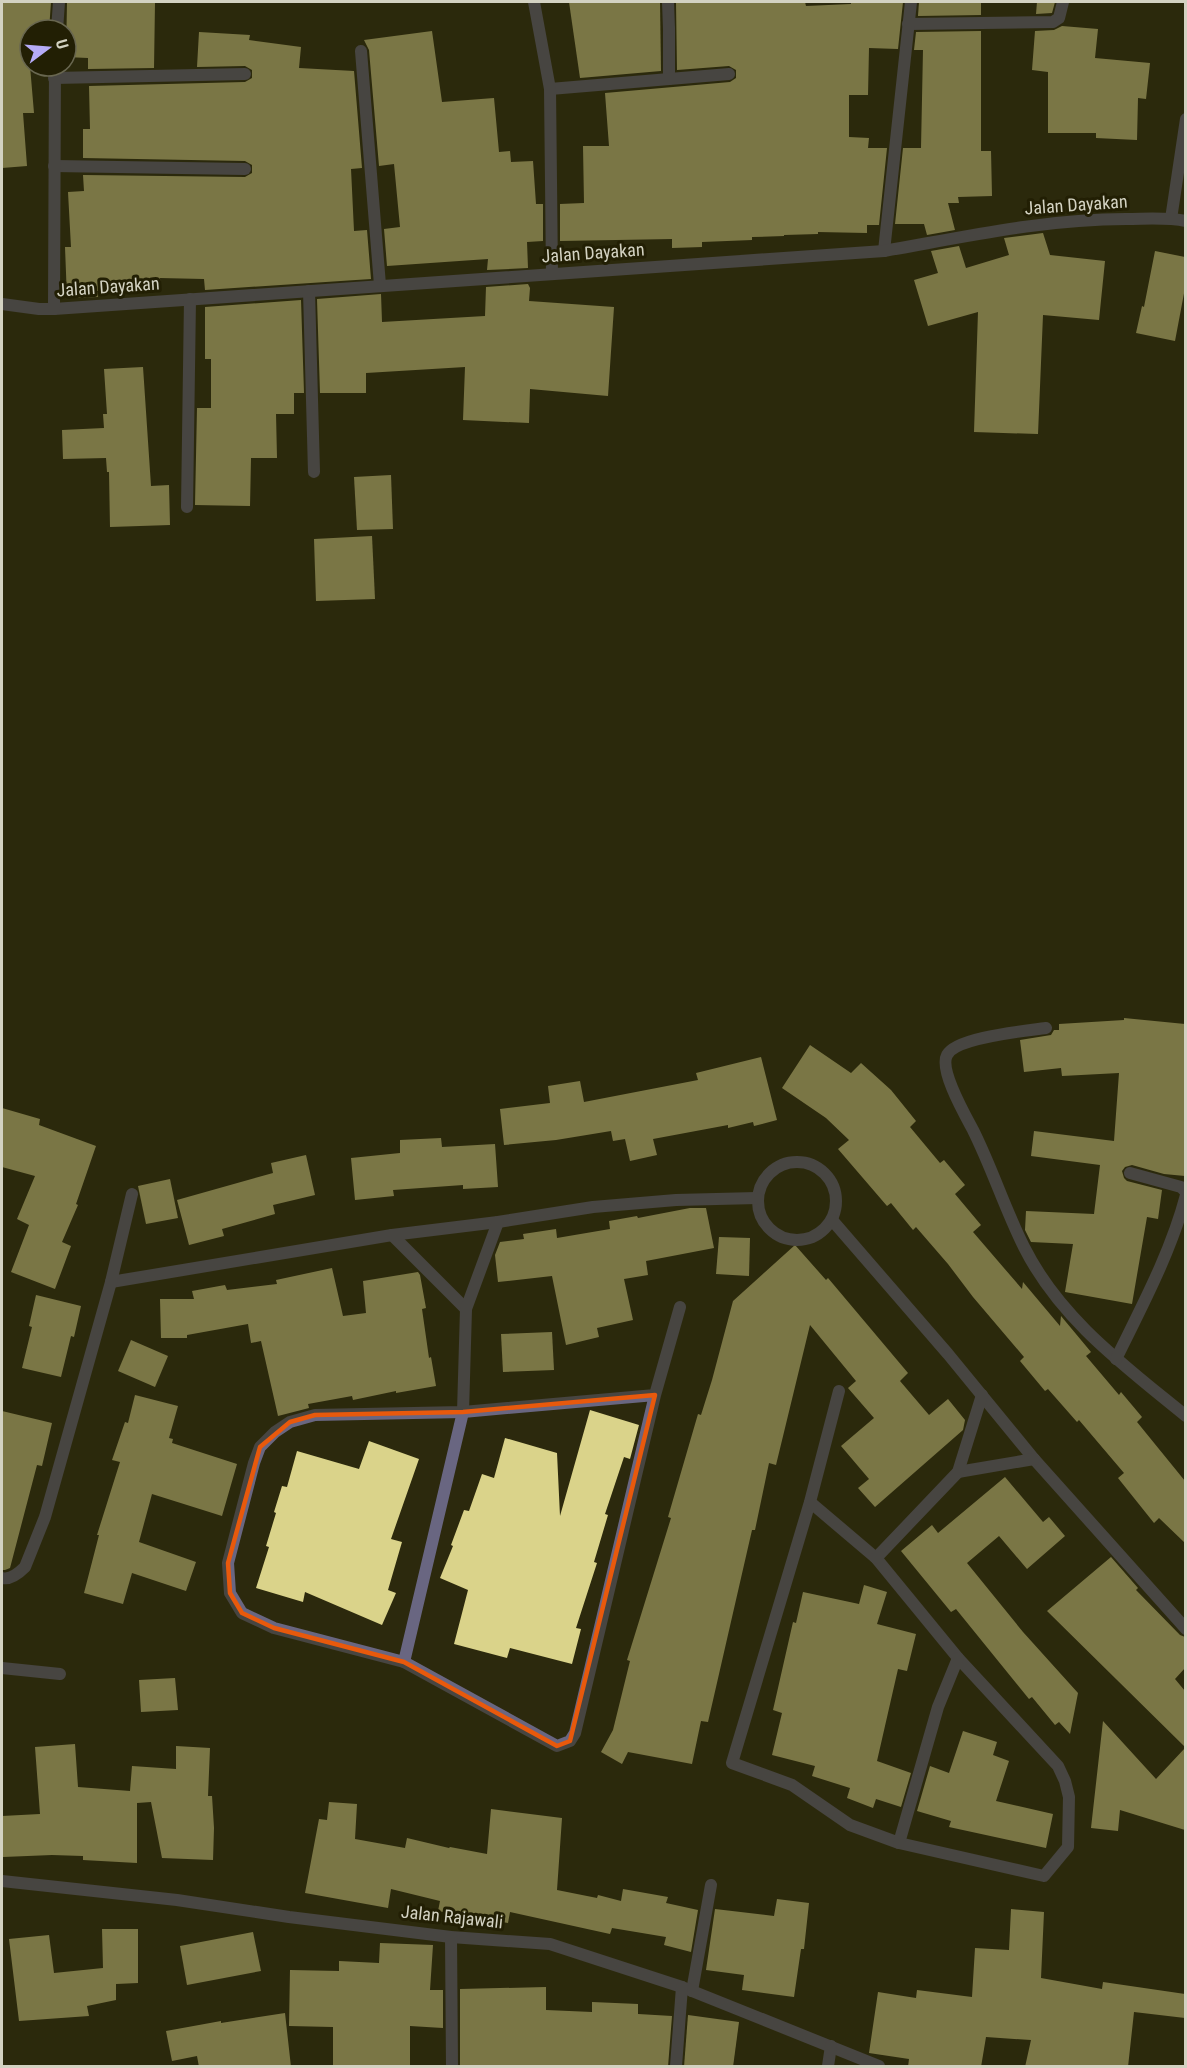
<svg xmlns="http://www.w3.org/2000/svg" width="1187" height="2068" font-family="'Roboto Condensed',sans-serif">
	<style>
		.building { fill: #dad38a }
		.lines { fill: none; stroke-linecap: round; stroke-linejoin: round }
		.service { stroke: #696681; stroke-width: 12 }
		.minor { stroke: #696681; stroke-width: 12 }
		.marked { fill: none; stroke: #e8590c; stroke-width: 4.5; stroke-linejoin: round }
		.labels { text-anchor: middle; stroke-width: 6; stroke-linejoin: round; paint-order: stroke }
		.street-label { font-size: 18px; fill: #d3d2c2; stroke: #221f04 }
	</style>
	<rect width="100%" height="100%" fill="#2c290d"/>
	<g class="building">
		<polygon points="2,2 51,2 49,30 30,30 30,66 34,113 23,113 27,166 2,168"/>
		<polygon points="67,2 155,2 154,68 88,69 88,58 66,57"/>
		<polygon points="569,2 660,2 661,71 580,78"/>
		<polygon points="676,2 805,2 806,6 851,4 851,2 903,2 898,49 869,48 868,95 849,95 849,137 869,138 868,148 887,148 879,225 867,225 867,233 818,232 818,234 784,235 784,236 752,237 752,240 702,242 702,247 672,248 672,239 560,241 560,204 584,203 583,146 609,146 605,93 730,82 736,78 736,70 729,66 677,70"/>
		<polygon points="919,2 981,2 981,15 918,16"/>
		<polygon points="1037,2 1055,2 1052,13 1036,14"/>
		<polygon points="1062,26 1098,29 1095,58 1150,63 1146,99 1138,98 1137,140 1096,138 1096,133 1048,133 1048,72 1032,70 1035,31 1054,30"/>
		<polygon points="432,31 442,102 494,98 499,152 510,151 511,162 533,161 536,204 543,204 543,241 527,242 528,268 487,270 488,259 387,266 384,229 400,227 394,164 379,166 369,50 364,40"/>
		<polygon points="981,31 981,151 991,151 992,196 958,197 959,203 948,203 955,230 927,235 924,224 895,224 903,148 921,148 923,50 914,50 916,32"/>
		<polygon points="199,32 250,35 249,40 301,47 299,68 354,71 362,168 351,169 354,231 367,230 371,279 205,290 204,279 160,278 161,290 97,291 98,297 67,298 65,247 71,247 68,192 84,191 83,175 245,177 252,173 252,165 245,161 83,158 83,129 90,129 89,86 245,82 252,78 252,70 245,66 197,67"/>
		<polygon points="1043,233 1050,255 1105,261 1099,320 1043,315 1038,434 974,432 978,312 928,326 914,280 938,273 931,251 959,246 966,268 1009,255 1004,238"/>
		<polygon points="1155,251 1185,257 1185,288 1175,341 1136,333 1142,306 1144,307"/>
		<polygon points="528,284 530,288 529,301 614,307 608,396 530,389 529,423 463,420 465,367 366,373 366,393 320,393 317,299 381,294 382,322 485,316 486,287"/>
		<polygon points="301,300 304,393 294,393 294,414 276,414 277,458 251,458 250,506 195,505 197,408 211,408 211,359 205,359 205,307"/>
		<polygon points="143,367 151,486 169,485 170,525 110,527 109,472 107,472 106,458 63,459 62,430 104,428 103,414 107,414 104,369"/>
		<polygon points="391,475 393,529 357,530 354,477"/>
		<polygon points="372,536 375,599 316,601 314,539"/>
		<polygon points="1124,1018 1185,1024 1185,1176 1164,1174 1132,1165 1125,1167 1122,1171 1124,1178 1127,1181 1162,1190 1158,1219 1147,1217 1132,1304 1065,1292 1073,1244 1031,1242 1025,1230 1026,1211 1094,1214 1100,1165 1031,1156 1034,1131 1114,1141 1119,1073 1062,1076 1061,1068 1024,1072 1020,1040 1051,1035 1054,1030 1059,1030 1059,1024 1124,1020"/>
		<polygon points="810,1045 851,1073 861,1063 891,1090 916,1121 910,1127 940,1163 944,1160 965,1185 955,1194 981,1225 973,1232 1022,1289 1023,1282 1060,1326 1061,1316 1091,1352 1086,1356 1119,1395 1121,1392 1142,1417 1137,1422 1185,1481 1185,1543 1159,1518 1154,1523 1118,1478 1124,1473 1079,1420 1077,1422 1048,1389 1045,1391 1020,1361 1024,1357 973,1297 948,1264 916,1227 913,1230 891,1203 887,1206 838,1149 849,1140 826,1118 782,1088"/>
		<polygon points="761,1057 777,1120 754,1126 753,1122 728,1128 728,1125 653,1139 657,1155 630,1161 625,1139 613,1141 611,1131 556,1140 504,1145 500,1109 550,1103 548,1086 580,1081 584,1102 698,1080 696,1073"/>
		<polygon points="2,1108 40,1119 39,1125 96,1146 76,1204 78,1205 62,1242 71,1246 55,1289 11,1272 29,1225 17,1219 35,1176 2,1167"/>
		<polygon points="441,1138 442,1147 495,1144 498,1187 463,1189 463,1185 393,1190 394,1196 355,1200 351,1158 400,1153 400,1140"/>
		<polygon points="306,1155 315,1195 273,1205 275,1214 222,1229 224,1236 189,1245 177,1200 273,1173 271,1163"/>
		<polygon points="170,1179 178,1218 146,1224 138,1186"/>
		<polygon points="690,1208 706,1208 714,1248 646,1261 648,1275 624,1279 633,1320 597,1328 599,1337 566,1345 552,1276 498,1282 495,1255 500,1242 524,1239 523,1234 556,1229 557,1238 610,1229 609,1221 637,1216 638,1218"/>
		<polygon points="719,1237 750,1238 749,1276 716,1274"/>
		<polygon points="795,1245 826,1280 828,1278 908,1373 900,1381 929,1415 948,1399 965,1420 963,1430 875,1507 858,1488 869,1479 841,1446 874,1418 848,1388 856,1381 810,1325 776,1465 769,1463 755,1530 752,1530 708,1722 701,1721 692,1764 628,1752 622,1764 601,1752 613,1730 630,1661 627,1660 671,1518 668,1517 698,1414 701,1415 712,1380 733,1301"/>
		<polygon points="332,1268 343,1316 366,1313 363,1281 418,1272 420,1275 426,1308 422,1309 429,1358 431,1357 436,1386 396,1393 396,1391 353,1400 352,1396 308,1404 309,1408 278,1416 261,1341 251,1343 248,1324 187,1335 187,1338 161,1338 160,1299 194,1299 192,1291 225,1285 227,1290 277,1284 276,1280"/>
		<polygon points="36,1295 81,1306 74,1337 71,1336 61,1377 22,1368 32,1327 29,1326"/>
		<polygon points="552,1332 554,1370 503,1372 501,1334"/>
		<polygon points="131,1340 168,1356 155,1387 118,1371"/>
		<polygon points="135,1395 178,1406 169,1438 173,1439 172,1443 237,1464 222,1516 152,1494 139,1542 196,1562 186,1591 132,1573 123,1604 84,1593 99,1535 97,1535 120,1462 112,1460 125,1422 128,1423"/>
		<polygon points="590,1410 639,1425 630,1459 624,1457 605,1514 608,1515 594,1562 597,1563 576,1628 581,1629 572,1664 510,1648 507,1658 454,1644 468,1590 440,1578 453,1546 451,1545 464,1510 469,1511 482,1474 494,1478 505,1438 557,1453 560,1516"/>
		<polygon points="2,1411 52,1423 42,1466 37,1465 10,1568 5,1570 2,1570"/>
		<polygon points="369,1441 419,1459 391,1539 402,1542 388,1590 396,1593 382,1625 305,1592 303,1602 256,1588 269,1547 266,1546 276,1513 274,1512 282,1486 287,1487 297,1451 359,1469"/>
		<polygon points="1005,1477 1043,1522 1049,1517 1065,1536 1027,1569 999,1536 967,1563 1023,1632 1078,1693 1070,1734 1059,1722 1055,1725 1032,1697 1029,1699 956,1609 951,1612 901,1551 932,1525 938,1533"/>
		<polygon points="1111,1557 1138,1588 1136,1590 1180,1635 1185,1637 1185,1668 1175,1679 1185,1691 1185,1747 1047,1611"/>
		<polygon points="864,1585 887,1592 877,1624 916,1634 907,1671 898,1669 877,1761 911,1773 901,1807 876,1799 873,1808 847,1798 850,1788 812,1776 815,1766 772,1755 782,1713 773,1710 793,1622 796,1623 803,1592 859,1604"/>
		<polygon points="175,1678 178,1710 141,1712 139,1680"/>
		<polygon points="1103,1721 1156,1779 1185,1748 1185,1830 1120,1810 1118,1831 1091,1828"/>
		<polygon points="963,1731 997,1742 993,1755 1009,1761 996,1801 1053,1814 1046,1848 949,1827 951,1821 917,1811 930,1766 949,1773"/>
		<polygon points="75,1744 78,1787 130,1791 132,1766 176,1769 176,1746 210,1748 208,1796 212,1796 214,1828 213,1860 162,1858 151,1802 137,1803 137,1863 83,1860 83,1856 52,1855 3,1857 2,1816 40,1814 35,1747"/>
		<polygon points="329,1802 357,1804 355,1839 405,1848 407,1838 449,1848 450,1847 487,1854 491,1809 562,1818 557,1890 597,1898 598,1895 621,1901 623,1889 668,1897 666,1903 698,1910 691,1952 664,1945 666,1937 612,1928 610,1934 510,1912 508,1923 438,1911 440,1901 391,1889 388,1908 305,1893 319,1819 327,1820"/>
		<polygon points="777,1899 809,1903 804,1949 801,1949 794,1997 742,1990 744,1975 706,1970 715,1909 774,1916"/>
		<polygon points="1011,1909 1044,1912 1041,1978 1102,1989 1103,1982 1185,1994 1185,2018 1134,2012 1128,2067 1025,2067 1031,2040 986,2037 981,2067 908,2067 909,2059 869,2053 878,1992 916,1998 917,1990 972,1997 975,1948 1009,1950"/>
		<polygon points="102,1929 138,1929 138,1983 116,1984 116,2000 87,2006 89,2016 19,2021 9,1939 49,1935 54,1973 103,1968"/>
		<polygon points="253,1932 261,1971 187,1985 180,1946"/>
		<polygon points="380,1943 433,1945 430,1990 443,1990 443,2028 410,2026 410,2067 333,2067 333,2027 289,2026 290,1970 339,1971 339,1961 379,1963"/>
		<polygon points="546,1987 546,2010 592,2012 592,2002 638,2004 638,2014 672,2016 668,2067 460,2067 460,1989"/>
		<polygon points="285,2013 291,2067 199,2067 197,2056 172,2061 166,2031 221,2021 221,2023"/>
		<polygon points="688,2015 739,2022 733,2067 684,2067"/>
	</g>
	<g class="lines">
		<g class="service">
			<polyline points="669,29 669,79"/>
			<polyline points="550,89 729,74"/>
			<polyline points="692,1991 711,1885"/>
		</g>
		<g class="minor">
			<polyline points="534,2 550,89 552,274"/>
			<polyline points="668,2 669,29"/>
			<polyline points="908,24 1053,22 1059,18 1063,2"/>
			<polyline points="57,30 59,2"/>
			<polyline points="361,51 380,285"/>
			<polyline points="54,78 245,74"/>
			<polyline points="54,166 245,169"/>
			<polyline points="1171,219 1186,119"/>
			<polyline points="884,251 911,2"/>
			<polyline points="309,291 314,472"/>
			<path d="M2,304L39,309H54L884,251C964,237 1044,219 1126,219C1146,219 1166,217 1186,221"/>
			<polyline points="54,309 55,66"/>
			<polyline points="187,507 190,299"/>
			<path d="M1046,1028C1026,1031 956,1037 947,1055C939,1070 965,1115 973,1130C992,1168 1005,1209 1024,1247C1060,1319 1125,1366 1186,1416"/>
			<circle cx="797" cy="1201" r="39"/>
			<polyline points="1130,1173 1181,1187 1186,1192"/>
			<polyline points="832,1220 948,1354 1034,1459 1186,1629"/>
			<polyline points="392,1235 466,1309"/>
			<polyline points="111,1282 392,1235 498,1222 593,1207 676,1200 757,1198"/>
			<path d="M1116,1359C1142,1306 1171,1252 1186,1195"/>
			<polyline points="655,1395 463,1412 315,1415 290,1422 275,1432 260,1447 254,1463 228,1563 230,1593 242,1613 274,1628 404,1662 557,1746 570,1741 575,1733 655,1395 680,1307"/>
			<polyline points="958,1472 1034,1459"/>
			<polyline points="810,1502 876,1558 958,1658 1058,1766 1065,1781 1069,1797 1068,1847 1044,1876 899,1843 850,1825 792,1785 732,1763 810,1502 839,1391"/>
			<polyline points="876,1558 958,1472 982,1395"/>
			<path d="M2,1578C10,1580 19,1573 25,1567L45,1517L111,1282L132,1194"/>
			<polyline points="404,1662 463,1412 466,1309 498,1222"/>
			<polyline points="2,1668 60,1674"/>
			<polyline points="899,1843 938,1707 958,1658"/>
			<polyline points="2,1881 177,1900 289,1917 451,1937 550,1944 682,1987 879,2066"/>
			<polyline points="451,1937 452,2066"/>
			<polyline points="676,2066 682,1987"/>
			<polyline points="828,2066 831,2046"/>
		</g>
	</g>
	<path d="M0 0H1187V2068H0ZM655,1395L570,1741L557,1746L404,1662L274,1628L242,1613L230,1593L228,1563L260,1447L290,1422L315,1415L463,1412Z" fill="#2c290d" fill-opacity=".55" fill-rule="evenodd"/>
	<path class="marked" d="M655,1395L570,1741L557,1746L404,1662L274,1628L242,1613L230,1593L228,1563L260,1447L290,1422L315,1415L463,1412Z"/>
	<g class="labels">
		<g class="street-label">
			<text transform="translate(1076 205) rotate(-4)" y="6">Jalan Dayakan</text>
			<text transform="translate(593 253) rotate(-4)" y="6">Jalan Dayakan</text>
			<text transform="translate(108 287) rotate(-4)" y="6">Jalan Dayakan</text>
			<text transform="translate(452 1917) rotate(6)" y="6">Jalan Rajawali</text>
		</g>
	</g>
	<rect width="1187" height="2068" fill="none" stroke="#d3d2c2" stroke-width="6"/>
	<g transform="translate(48 48) rotate(74)"><circle r="28" fill="#221f04" stroke="#696750" stroke-width="1.5"/>
	<path d="M0-4.5L10 22L0 15L-10 22Z" fill="#b6acf8"/>
	<text y="-9" font-size="16" font-weight="bold" text-anchor="middle" fill="#d3d2c2">U</text>
	</g>
</svg>
